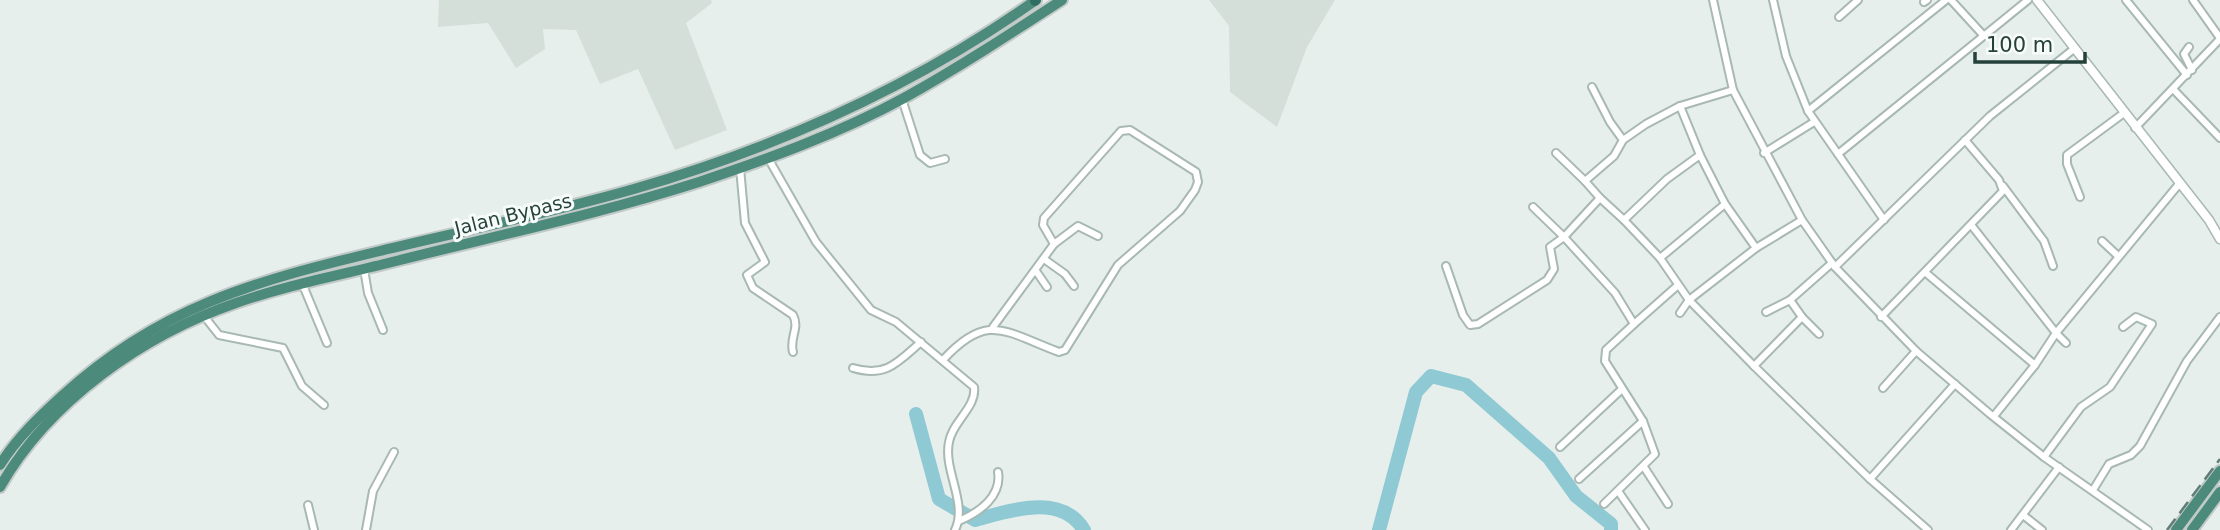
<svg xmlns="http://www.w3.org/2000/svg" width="2220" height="530" font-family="'DejaVu Sans',sans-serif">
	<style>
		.built { fill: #d4dfda }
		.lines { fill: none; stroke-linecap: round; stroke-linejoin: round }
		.river { stroke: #8ec9d4; stroke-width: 14 }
		.minor-casing { stroke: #a8b8b2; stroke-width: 10 }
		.tertiary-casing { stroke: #a8b8b2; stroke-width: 11 }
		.trunk-casing { stroke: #c2cac8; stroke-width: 14 }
		.motorway-casing { stroke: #c2cac8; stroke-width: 14 }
		.minor { stroke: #fff; stroke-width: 6 }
		.tertiary { stroke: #fff; stroke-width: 8 }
		.trunk { stroke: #4c8a7c; stroke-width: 10 }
		.motorway { stroke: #2f6f62; stroke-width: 10 }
		.rail { stroke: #5f7d75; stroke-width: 2.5; stroke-dasharray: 14 7; stroke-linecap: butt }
		.labels { text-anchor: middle; stroke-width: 6; stroke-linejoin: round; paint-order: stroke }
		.street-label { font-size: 19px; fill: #24423a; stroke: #f7fbf9 }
	</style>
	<rect width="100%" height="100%" fill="#e6efeb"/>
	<g class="built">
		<polygon points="439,0 711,0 712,3 686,23 727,130 675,150 638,69 600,84 576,30 543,29 545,49 516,68 488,23 438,27"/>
		<polygon points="1209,0 1335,0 1307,47 1277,127 1230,92 1229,26"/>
	</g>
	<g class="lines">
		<g class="river">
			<path d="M916,414L939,499L975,520C1009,511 1061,492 1084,530"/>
			<polyline points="1379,530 1416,392 1431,376 1466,385 1549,458 1576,496 1611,524 1611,530"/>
		</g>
		<g class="minor-casing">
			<g id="minor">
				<polyline points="1713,0 1733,90 1802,220 1835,267 1916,351 1990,414 2044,457 2148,530"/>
				<polyline points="1773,0 1786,56 1808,111"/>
				<polyline points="1946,0 1808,111 1838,154 2028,0"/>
				<polyline points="1951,0 1984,36"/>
				<polyline points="2126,0 2187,75"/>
				<polyline points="2193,0 2220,38"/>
				<polyline points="1924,2 1927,0"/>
				<polyline points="1839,17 1858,0"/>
				<polyline points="2189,47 2184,54 2192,70"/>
				<polyline points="1592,87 1610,122 1623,140"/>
				<polyline points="2174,90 2220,138"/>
				<polyline points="902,99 920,155 930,163 945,159"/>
				<polyline points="2135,128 2220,39"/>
				<polyline points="1556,153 1585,181"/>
				<polyline points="1764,153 1814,122"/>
				<polyline points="1838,154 1884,220"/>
				<polyline points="1700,155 1725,204 1756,248"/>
				<path d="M768,158L816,242L871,310L896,322L974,387C977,407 952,422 949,442C943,470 968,503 955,530"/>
				<path d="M740,168L745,223L765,262L747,275L753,288L793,315C800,328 789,338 793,352"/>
				<polyline points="2003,186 2044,241 2053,266"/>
				<polyline points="2080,197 2067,164 2067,155 2124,113"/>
				<polyline points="1600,198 1624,220 1667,179 1700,155 1680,106"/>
				<polyline points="1725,204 1660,258 1689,300 1756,248 1802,220"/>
				<polyline points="1624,220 1660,258"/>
				<polyline points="1972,226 2056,333 2035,365 1994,416"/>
				<polyline points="2102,241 2118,256"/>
				<polyline points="1054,244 1078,226 1098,236"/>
				<polyline points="1044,259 1065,274 1074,286"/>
				<polyline points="1446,266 1463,315 1470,325 1478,324 1547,280 1554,269 1550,247 1564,237 1533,207"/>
				<polyline points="1835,267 1990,116 2075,48"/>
				<polyline points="364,269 368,293 383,330"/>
				<polyline points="1036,271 1047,287"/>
				<polyline points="1926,273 2035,365"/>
				<polyline points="302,283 327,343"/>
				<polyline points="1677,286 1634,324 1615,293 1564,237 1600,198 1585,181 1614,156 1623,140 1646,124 1680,106 1733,90"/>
				<polyline points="1766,312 1790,300"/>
				<polyline points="1680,313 1689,300 1754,366 1802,317 1790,300 1832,263"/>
				<polyline points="204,316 219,335 283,348 302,386 324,405"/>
				<polyline points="1802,317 1819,334"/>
				<polyline points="1881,317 2003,191 1999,180 1965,140"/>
				<polyline points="2066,343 2056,333 2179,184"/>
				<path d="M943,360C988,311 1005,332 1059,352L1065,350L1118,265L1180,211L1195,190L1198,182L1196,172L1130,130L1121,131L1044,218L1043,225L1054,244L993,327"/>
				<polyline points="1754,366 1870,479 1928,530"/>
				<path d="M853,368C886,378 898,362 921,342"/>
				<polyline points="1883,388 1916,351"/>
				<polyline points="1560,447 1622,389"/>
				<polyline points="2044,457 2081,407 2110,387 2152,324 2136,317 2123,327"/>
				<polyline points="1644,467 1668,504"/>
				<polyline points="1579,479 1643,421"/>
				<polyline points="1870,479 1955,384"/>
				<polyline points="2093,490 2109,464 2131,455 2140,446 2187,361 2220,317"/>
				<polyline points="1618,491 1645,530"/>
				<polyline points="1604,504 1655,454 1643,421 1605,361 1606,350 1634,324"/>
				<polyline points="308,505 314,530"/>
				<polyline points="2023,515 2042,530"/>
				<path d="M959,521C980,512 1002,496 998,472"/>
				<polyline points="366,530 373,491 394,452"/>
				<polyline points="2011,530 2059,467"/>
			</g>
		</g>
		<g class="tertiary-casing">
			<polyline id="tertiary" points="2037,0 2209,220 2220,239"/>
		</g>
		<g class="trunk-casing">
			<g id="trunk">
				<path d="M0,465C16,439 40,416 62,396C159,307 255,281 380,251C464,231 550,213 634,189C779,147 913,87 1036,0"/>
				<path d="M0,487C49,401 143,335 236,303C287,285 340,275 392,262C495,236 599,214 699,182C768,159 840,133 904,98C958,68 1010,34 1062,0"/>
				<polyline points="2176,530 2220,471"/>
				<polyline points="2192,530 2220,492"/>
			</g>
		</g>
		<g class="motorway-casing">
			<polyline id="motorway" points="1035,1 1036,0"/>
		</g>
		<use href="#minor" class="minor"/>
		<use href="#tertiary" class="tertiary"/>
		<use href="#trunk" class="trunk"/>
		<use href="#motorway" class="motorway"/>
		<polyline class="rail" points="2167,530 2220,459"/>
	</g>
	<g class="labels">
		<g class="street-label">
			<text transform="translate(513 214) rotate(-14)" y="7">Jalan Bypass</text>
		</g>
	</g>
	<path d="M1975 52v10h110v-10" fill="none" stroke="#24423a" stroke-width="3.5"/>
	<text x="1986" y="52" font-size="21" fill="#24423a" stroke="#f7fbf9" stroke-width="5" paint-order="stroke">100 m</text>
</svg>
